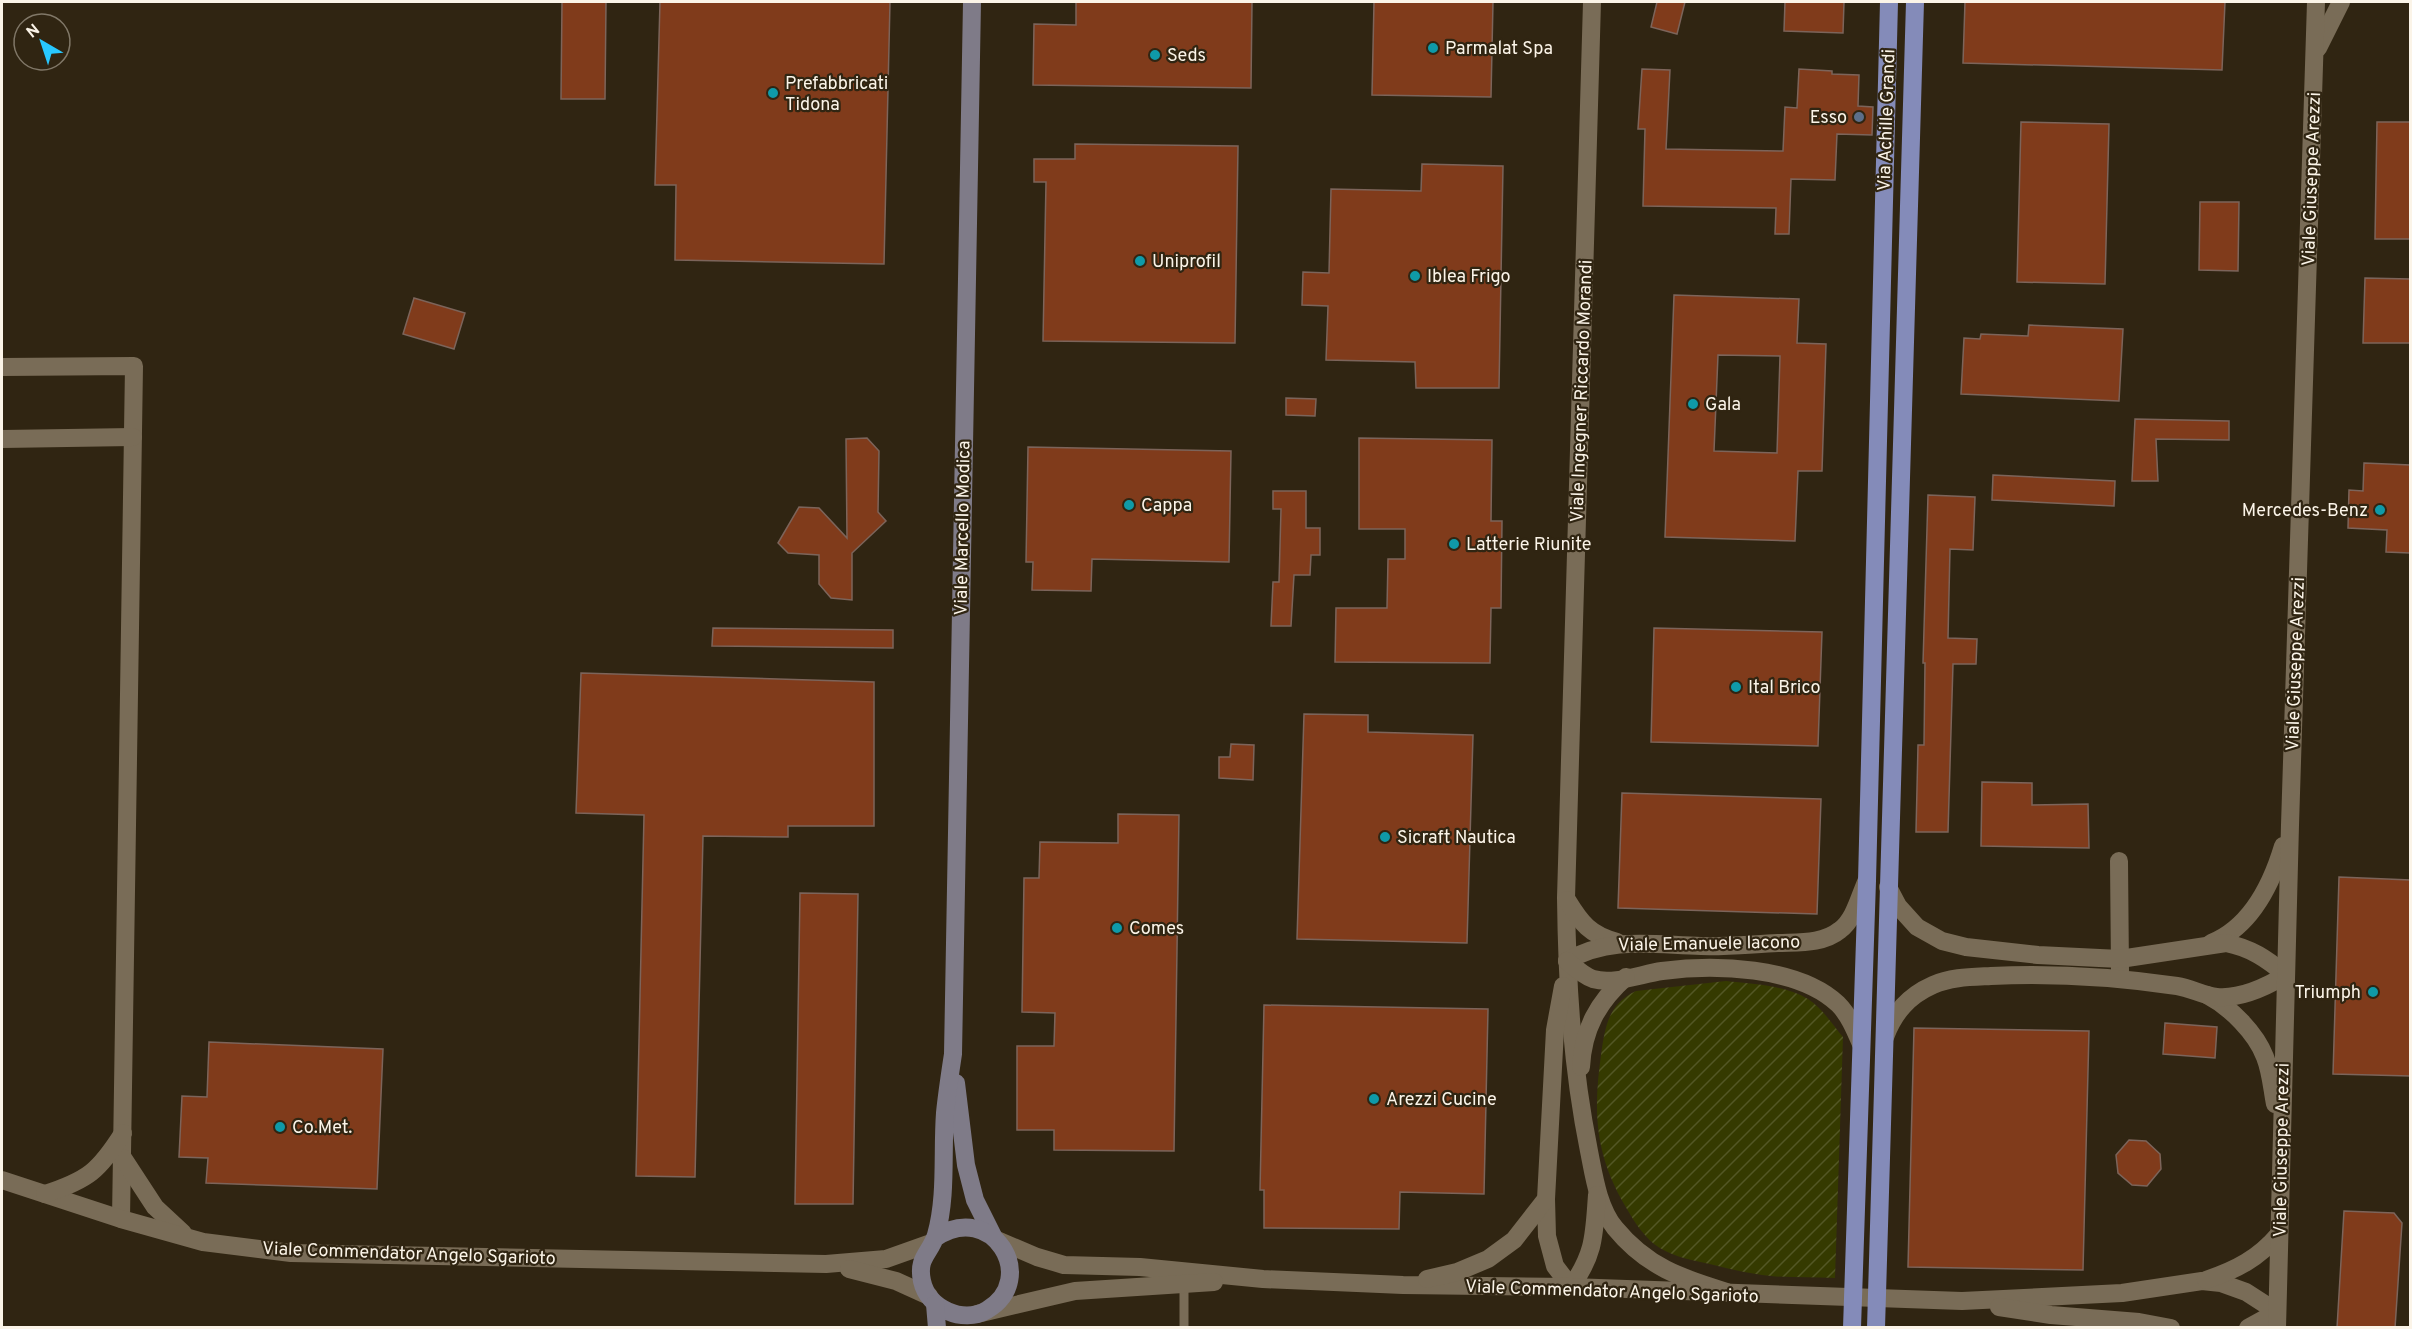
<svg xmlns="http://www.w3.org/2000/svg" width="2412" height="1329" font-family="Overpass,sans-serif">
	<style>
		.garden { fill: url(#garden-furrows) }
		.building { fill: #803b1b; stroke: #7c645a; stroke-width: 1.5; fill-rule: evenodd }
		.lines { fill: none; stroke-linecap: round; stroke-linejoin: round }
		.lane { stroke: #796c57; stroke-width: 9 }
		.street { stroke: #796c57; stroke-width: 18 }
		.secondary { stroke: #7f7b88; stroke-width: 18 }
		.primary { stroke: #848bb9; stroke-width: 18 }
		.culture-dot { fill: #0f9aa8; stroke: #302512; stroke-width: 2 }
		.service-dot { fill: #5c6f8a; stroke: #302512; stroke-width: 2 }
		.labels { text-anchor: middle; stroke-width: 4.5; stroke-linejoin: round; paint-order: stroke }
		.poi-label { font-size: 18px; fill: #fbf4e8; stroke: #302512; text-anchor: start }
		.street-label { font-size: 18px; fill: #fbf4e8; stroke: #302512 }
	</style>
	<defs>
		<pattern id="garden-furrows" width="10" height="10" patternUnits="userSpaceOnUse" patternTransform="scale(1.5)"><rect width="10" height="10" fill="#353a00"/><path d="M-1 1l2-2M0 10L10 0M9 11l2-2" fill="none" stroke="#535725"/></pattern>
	</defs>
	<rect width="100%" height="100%" fill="#302512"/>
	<path class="garden" d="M1726,981C1752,984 1785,985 1808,999C1822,1008 1832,1024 1843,1037L1835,1278C1814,1277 1792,1278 1771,1276C1749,1274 1727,1268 1705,1263C1687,1259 1668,1255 1654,1244C1641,1233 1632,1218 1624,1204C1595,1153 1593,1112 1601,1055C1605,1027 1608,1004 1636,991Z"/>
	<g class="building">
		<polygon points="562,2 606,2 605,99 561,99"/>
		<polygon points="660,2 890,2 884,264 675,260 676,185 655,185"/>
		<polygon points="1076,2 1252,2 1251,88 1033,85 1034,24 1076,25"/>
		<polygon points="1374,2 1493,2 1491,97 1372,95"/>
		<polygon points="1657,2 1685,2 1677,34 1651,27"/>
		<polygon points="1785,2 1844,2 1843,33 1784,31"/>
		<polygon points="1965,2 2225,2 2222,70 1963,63"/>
		<polygon points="1642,69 1670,70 1666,149 1783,151 1785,107 1797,108 1799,69 1832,71 1832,74 1859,75 1858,106 1873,107 1872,135 1837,134 1835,180 1791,179 1789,234 1775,234 1776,208 1643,206 1645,129 1638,129"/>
		<polygon points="2021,122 2109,124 2105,284 2017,282"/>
		<polygon points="2377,122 2410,122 2410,239 2375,239"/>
		<polygon points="1075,144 1238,146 1235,343 1043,341 1046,182 1034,182 1034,159 1075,159"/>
		<polygon points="1422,164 1503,166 1499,388 1416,388 1415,362 1326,360 1328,306 1302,305 1303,272 1329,273 1331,189 1421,191"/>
		<polygon points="2200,202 2239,202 2238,271 2199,270"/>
		<polygon points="2365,278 2410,279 2410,343 2363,343"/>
		<path d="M1674,295L1799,299L1797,343L1826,344L1822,471H1798L1795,541L1665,537ZM1718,355L1780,356L1777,453L1714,451Z"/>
		<polygon points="414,298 465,313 454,349 403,334"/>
		<polygon points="2029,325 2123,329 2119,401 1961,394 1964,338 1980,339 1981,334 2028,336"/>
		<polygon points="1286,398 1316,399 1315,416 1286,415"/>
		<polygon points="2135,419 2229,421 2229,440 2156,439 2158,481 2132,481"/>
		<polygon points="867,438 879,451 878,512 886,521 852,553 852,600 831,598 819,584 819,555 788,553 778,543 799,507 819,508 847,538 846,439"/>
		<polygon points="1359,438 1492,440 1491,521 1502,521 1501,608 1491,608 1490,663 1335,662 1336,608 1387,608 1388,559 1405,559 1405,529 1359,529"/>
		<polygon points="1028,447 1231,451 1229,562 1092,559 1091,591 1032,590 1033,562 1026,562"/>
		<polygon points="2364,463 2410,465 2410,553 2386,552 2387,530 2348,528 2349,490 2363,491"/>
		<polygon points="1993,475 2115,481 2114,506 1992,500"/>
		<polygon points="1273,491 1306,491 1306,528 1320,528 1320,555 1311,555 1310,575 1294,575 1291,626 1271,626 1273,582 1279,582 1281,509 1273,509"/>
		<polygon points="1928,495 1975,497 1973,550 1950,549 1948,638 1977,639 1976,664 1953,664 1948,832 1916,832 1918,745 1924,745 1925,663 1923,663"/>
		<polygon points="713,628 893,630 893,648 712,646"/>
		<polygon points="1654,628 1822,632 1818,746 1651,742"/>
		<polygon points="581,673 874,682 874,826 788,826 788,837 703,836 695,1177 636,1176 644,815 576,813"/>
		<polygon points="1304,714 1368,715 1368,732 1473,735 1467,943 1297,939"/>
		<polygon points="1231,744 1254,745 1253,780 1219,778 1219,757 1230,757"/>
		<polygon points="1982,782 2032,783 2032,805 2088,804 2089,848 1981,846"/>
		<polygon points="1622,793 1821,799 1817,914 1618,908"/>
		<polygon points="1118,814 1179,815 1174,1151 1054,1150 1054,1130 1017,1130 1017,1046 1054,1046 1055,1013 1022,1012 1024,878 1039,878 1040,842 1118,843"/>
		<polygon points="2339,877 2410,880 2410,1076 2333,1074"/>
		<polygon points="800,893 858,894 853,1204 795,1204"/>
		<polygon points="1264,1005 1488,1009 1484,1194 1400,1192 1399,1229 1264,1228 1264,1190 1260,1190"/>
		<polygon points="2165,1023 2217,1027 2215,1058 2163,1054"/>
		<polygon points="1914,1028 2089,1031 2083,1270 1908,1267"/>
		<polygon points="209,1042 383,1049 377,1189 206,1183 208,1158 179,1157 182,1096 207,1097"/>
		<polygon points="2129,1140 2146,1141 2160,1154 2161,1169 2147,1186 2132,1185 2118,1173 2116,1155"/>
		<polygon points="2344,1211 2394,1213 2402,1223 2395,1328 2337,1328"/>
	</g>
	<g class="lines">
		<polyline class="lane" points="1184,1284 1184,1328"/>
		<g class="street">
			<path d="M1592,2L1566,898C1567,984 1572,1067 1589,1151C1594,1176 1598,1207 1615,1228C1647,1267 1681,1278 1727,1292"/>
			<polyline points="2318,48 2341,2"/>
			<polyline points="2,367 134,366 121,1219"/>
			<polyline points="2,439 133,437"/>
			<polyline points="2119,861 2120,971"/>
			<path d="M1567,900C1581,923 1590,935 1617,942"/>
			<path d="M2211,943C2251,927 2271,886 2283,846"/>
			<path d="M1567,961C1609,936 1654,945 1701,946C1726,947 1753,944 1778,943C1799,942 1823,944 1840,930C1854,920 1859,898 1866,882"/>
			<path d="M1567,961C1574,967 1584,976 1593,979C1614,985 1641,974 1662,971C1713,964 1798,966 1838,1004C1849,1015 1855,1030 1861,1044"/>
			<path d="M2207,995C2230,1007 2256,1033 2265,1057C2271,1072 2272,1089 2275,1104"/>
			<path d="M1885,1037C1894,1013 1908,996 1933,985C1951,977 1971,977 1991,976C2053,973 2115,977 2177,986C2191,988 2204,996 2217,997C2241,999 2266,987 2286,975C2267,959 2251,948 2226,943L2120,959L2038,955L1966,947L1942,941L1917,927L1898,906L1888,887"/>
			<path d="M1581,1067C1583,1029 1598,1002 1626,977"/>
			<polyline points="123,1158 155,1207 183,1233"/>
			<polyline points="2,1180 121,1219 203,1242 291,1253 826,1264 886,1259 931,1243"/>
			<path d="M45,1194C88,1180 99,1171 123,1133"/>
			<path d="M1546,1199L1547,1236L1555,1266L1571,1287C1595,1253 1594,1235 1597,1195"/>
			<polyline points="997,1240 1037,1257 1064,1265 1140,1267 1263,1279 1403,1285 1571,1287 1962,1301 2122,1293 2202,1281 2221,1283 2246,1292 2277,1312 2248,1328"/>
			<polyline points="849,1269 896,1281 929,1296"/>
			<polyline points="1427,1279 1457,1272 1488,1259 1514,1240 1546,1199 1555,1030 1563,986"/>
			<path d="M2206,1280C2236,1270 2259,1258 2279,1234"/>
			<polyline points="1999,1307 2051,1315 2139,1322 2171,1328"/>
			<polyline points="977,1314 1075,1291 1214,1282"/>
			<polyline points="2277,1328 2290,825 2316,2"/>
		</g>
		<g class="secondary">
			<polyline points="956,1083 966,1165 975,1200 993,1236"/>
			<path d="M935,1238C992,1199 1040,1279 987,1310C963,1324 928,1309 922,1281C917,1257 930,1254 936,1235C947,1196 942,1153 945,1113C947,1093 950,1074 953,1054L972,2"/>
			<polyline points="935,1304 937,1328"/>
		</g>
		<g class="primary">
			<polyline points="1852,1328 1867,881 1889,2"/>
			<polyline points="1876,1328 1915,2"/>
		</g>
	</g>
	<g class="culture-dot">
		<circle cx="1433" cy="48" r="6"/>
		<circle cx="1155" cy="55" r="6"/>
		<circle cx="773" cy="93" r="6"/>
		<circle cx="1140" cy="261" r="6"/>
		<circle cx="1415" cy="276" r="6"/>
		<circle cx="1693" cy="404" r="6"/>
		<circle cx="1129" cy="505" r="6"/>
		<circle cx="2380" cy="510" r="6"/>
		<circle cx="1454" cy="544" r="6"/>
		<circle cx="1736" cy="687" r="6"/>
		<circle cx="1385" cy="837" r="6"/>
		<circle cx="1117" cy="928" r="6"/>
		<circle cx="2373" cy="992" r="6"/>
		<circle cx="1374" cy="1099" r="6"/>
		<circle cx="280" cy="1127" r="6"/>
	</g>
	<circle class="service-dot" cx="1859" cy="117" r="6"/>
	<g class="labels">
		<g class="poi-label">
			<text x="1445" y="54">Parmalat Spa</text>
			<text x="1167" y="61">Seds</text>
			<text x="785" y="89">Prefabbricati<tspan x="785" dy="21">Tidona</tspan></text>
			<text x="1847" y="123" text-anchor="end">Esso</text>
			<text x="1152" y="267">Uniprofil</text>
			<text x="1427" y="282">Iblea Frigo</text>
			<text x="1705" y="410">Gala</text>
			<text x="1141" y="511">Cappa</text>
			<text x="2368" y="516" text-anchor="end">Mercedes-Benz</text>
			<text x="1466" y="550">Latterie Riunite</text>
			<text x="1748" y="693">Ital Brico</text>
			<text x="1397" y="843">Sicraft Nautica</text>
			<text x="1129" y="934">Comes</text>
			<text x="2361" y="998" text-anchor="end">Triumph</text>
			<text x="1386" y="1105">Arezzi Cucine</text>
			<text x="292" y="1133">Co.Met.</text>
		</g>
		<g class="street-label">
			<text transform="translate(1886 120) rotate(-88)" y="6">Via Achille Grandi</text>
			<text transform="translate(2311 179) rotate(-88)" y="6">Viale Giuseppe Arezzi</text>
			<text transform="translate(1581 391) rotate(-88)" y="6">Viale Ingegner Riccardo Morandi</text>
			<text transform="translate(962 528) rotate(-89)" y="6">Viale Marcello Modica</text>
			<text transform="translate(2295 664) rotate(-88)" y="6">Viale Giuseppe Arezzi</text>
			<text transform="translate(1709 943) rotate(-1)" y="6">Viale Emanuele Iacono</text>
			<text transform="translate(2281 1150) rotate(-89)" y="6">Viale Giuseppe Arezzi</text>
			<text transform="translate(409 1253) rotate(2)" y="6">Viale Commendator Angelo Sgarioto</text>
			<text transform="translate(1612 1291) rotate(2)" y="6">Viale Commendator Angelo Sgarioto</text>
		</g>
	</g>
	<rect width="2412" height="1329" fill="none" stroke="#fbf4e8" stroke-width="6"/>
	<g transform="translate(42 42) rotate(321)"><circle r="28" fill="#302512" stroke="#817868" stroke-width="1.5"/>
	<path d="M0-4.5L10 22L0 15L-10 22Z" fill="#28c8ff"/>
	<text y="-9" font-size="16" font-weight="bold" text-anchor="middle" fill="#fbf4e8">N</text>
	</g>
</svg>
